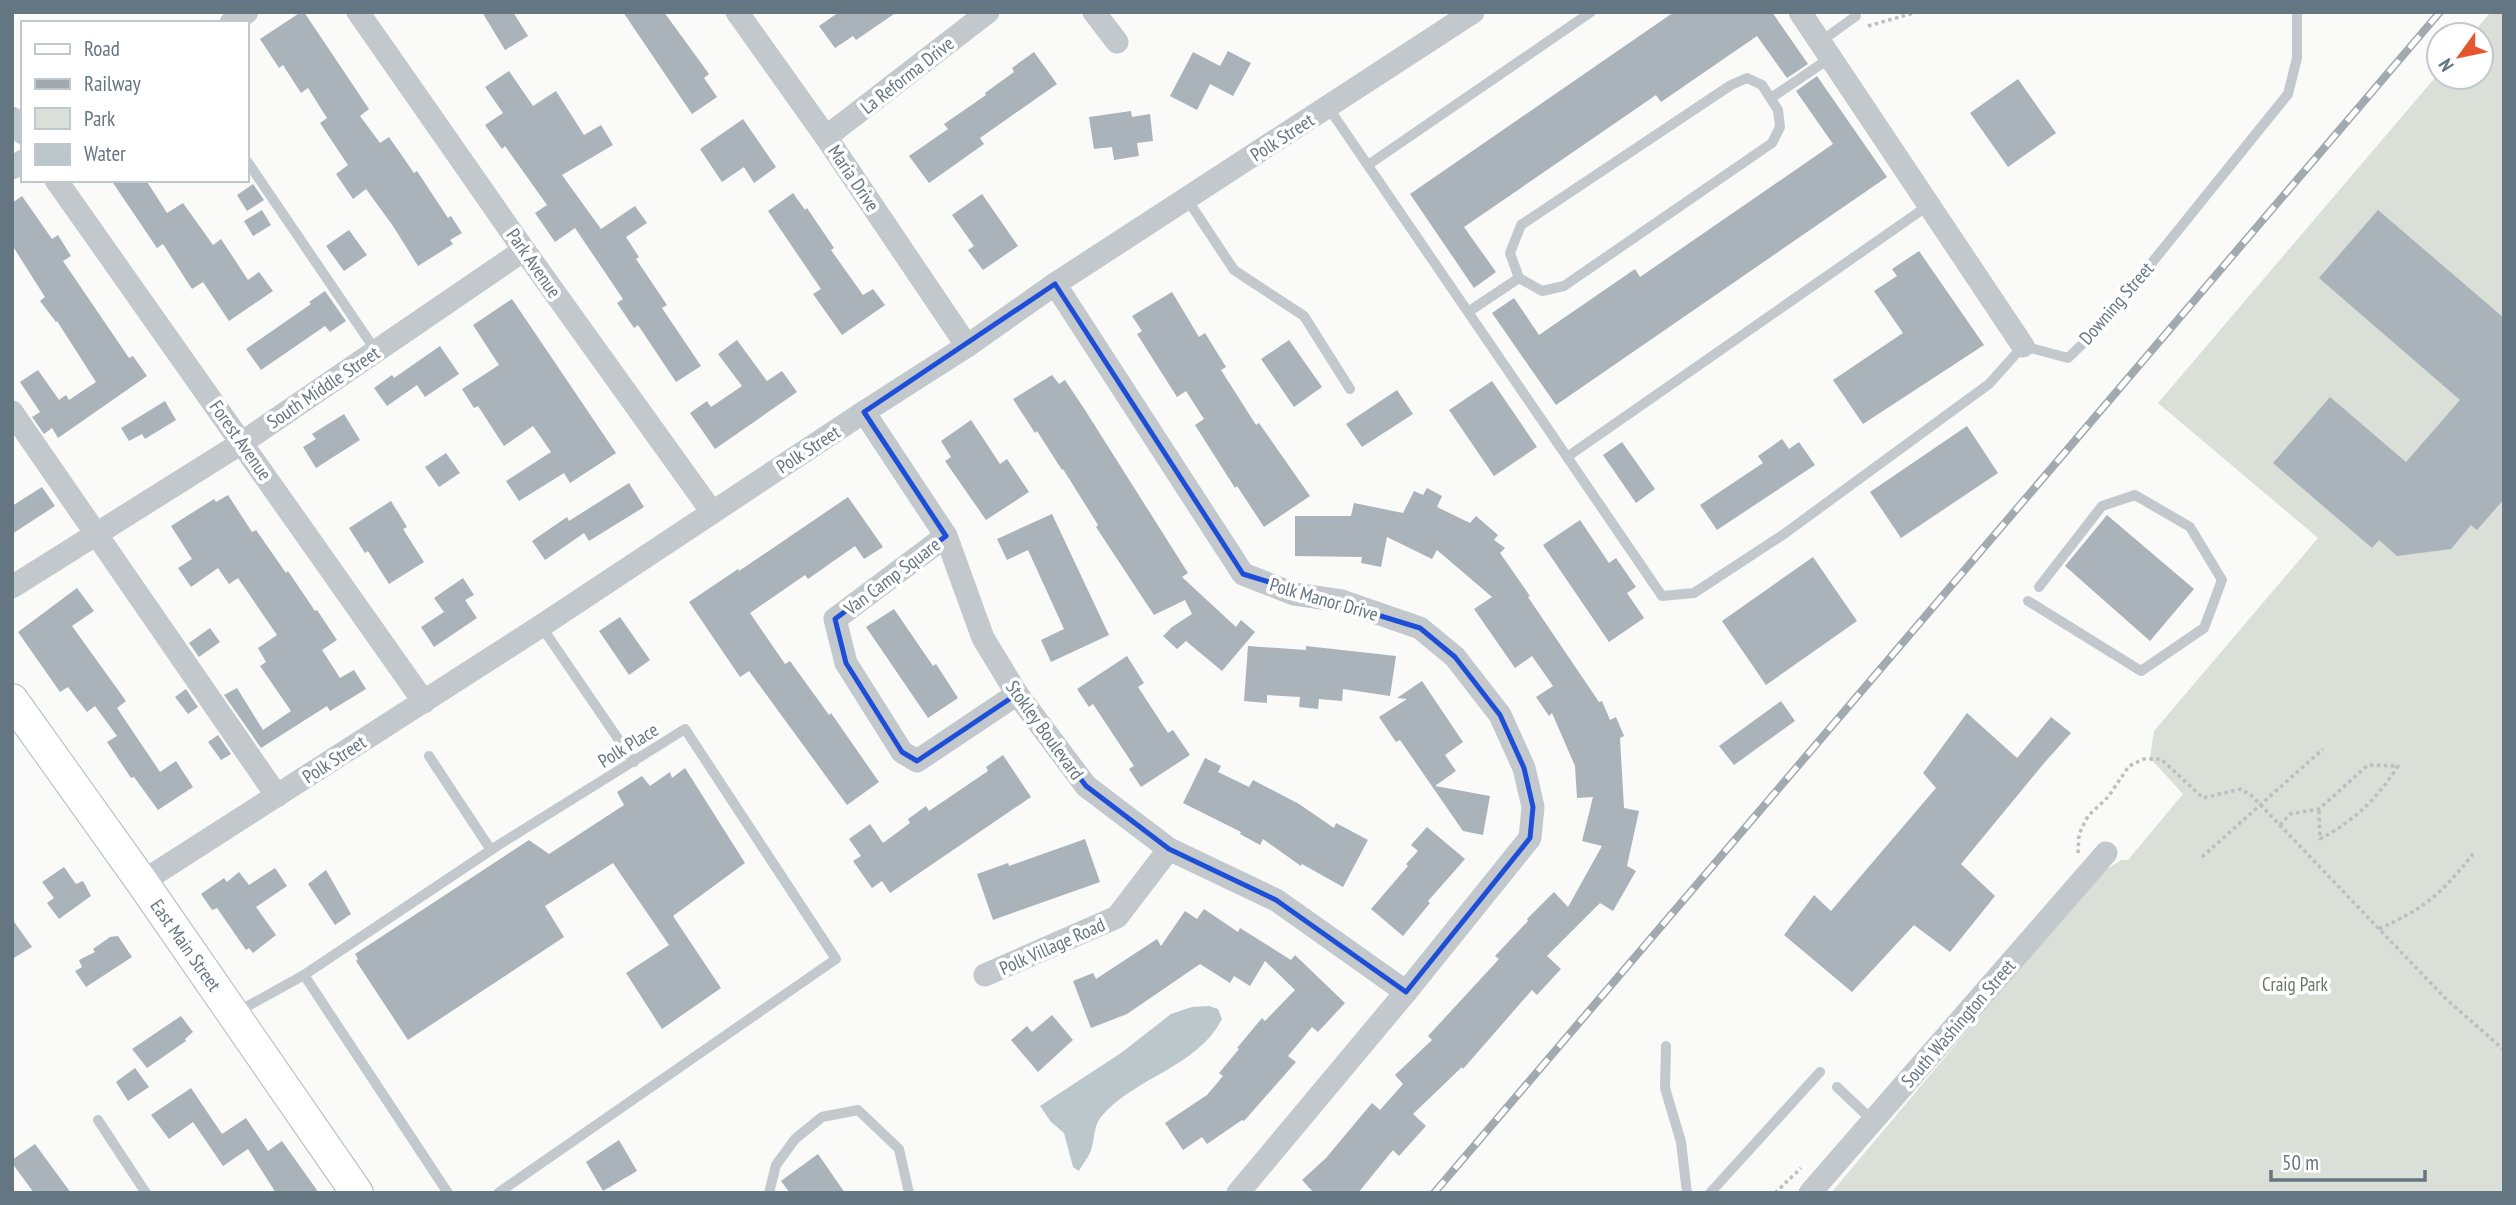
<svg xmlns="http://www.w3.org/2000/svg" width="2516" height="1205" font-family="'PT Sans Narrow',sans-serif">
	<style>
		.green { fill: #dadfd7 }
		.water { fill: #bbc7cb }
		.building { fill: #aab3b9 }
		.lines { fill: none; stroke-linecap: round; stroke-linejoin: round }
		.secondary-casing { stroke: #b3babf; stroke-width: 34 }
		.path { stroke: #bbbfc2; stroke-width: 3.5; stroke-dasharray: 3.5 3.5; stroke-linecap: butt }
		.lane { stroke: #c3c8cc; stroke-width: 10 }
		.street { stroke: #c3c8cc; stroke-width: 23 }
		.secondary { stroke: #fff; stroke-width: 32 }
		.rail-casing { stroke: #a2aab0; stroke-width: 8 }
		.rail { stroke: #fff; stroke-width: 5; stroke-dasharray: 16; stroke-linecap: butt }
		.marked { fill: none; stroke: #1d4ed8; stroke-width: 5; stroke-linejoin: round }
		.labels { text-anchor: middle; stroke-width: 7; stroke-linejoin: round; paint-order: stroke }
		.street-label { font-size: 19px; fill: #657683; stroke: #fff }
		.park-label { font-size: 19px; fill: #687a64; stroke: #fff }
	</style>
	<rect width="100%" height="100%" fill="#fafaf8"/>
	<polygon class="green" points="2491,12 2504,12 2504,1193 1831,1193 2050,932 2106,870 2121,860 2128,860 2183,794 2150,758 2154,731 2318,538 2158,403 2439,73 2439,77 2481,77 2481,35 2471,35"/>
	<path class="water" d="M1209,1006L1218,1009L1222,1019C1197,1068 1134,1077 1101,1117C1093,1126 1095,1141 1090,1153C1087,1159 1082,1165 1079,1171L1073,1167L1064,1133L1051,1122L1040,1106L1121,1053L1171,1014L1192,1007Z"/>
	<g class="building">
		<polygon points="301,12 304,12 369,109 360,116 380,143 389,137 414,173 417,171 448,218 451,216 462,233 450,240 453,244 418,266 393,226 366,189 353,199 336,174 348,165 320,123 327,118 308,88 301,93 283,65 279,68 260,39"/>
		<polygon points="482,12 513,12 528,36 505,50"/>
		<polygon points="623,12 664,12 709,74 704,78 717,97 692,114"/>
		<polygon points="839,12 897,12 856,40 853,36 835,48 819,26"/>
		<polygon points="1674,12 1772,12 1808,64 1787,78 1757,36 1661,102 1656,95 1464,227 1496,272 1474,288 1410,194"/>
		<polygon points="1228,51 1251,63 1233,96 1210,84 1197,110 1170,96 1193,52 1220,66"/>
		<polygon points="1034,52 1057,84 980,138 984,144 929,183 909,156 948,129 944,124 986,95 985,93 1014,72 1012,68"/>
		<polygon points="509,71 533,106 556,91 584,135 601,125 613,145 562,175 601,229 635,206 647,223 626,237 639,257 636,259 667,305 662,308 701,366 676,382 638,325 634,328 617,303 623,299 575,228 555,242 535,213 547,205 505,146 502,149 485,125 503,113 485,87"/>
		<polygon points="1817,76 1887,177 1556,405 1492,313 1514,298 1539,335 1635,269 1640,277 1833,144 1796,91"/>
		<polygon points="2018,79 2056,133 2008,167 1970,113"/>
		<polygon points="1131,111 1132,117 1150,114 1153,141 1137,143 1139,156 1114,160 1112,147 1094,149 1089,117"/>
		<polygon points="743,119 776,167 754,183 744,167 722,182 700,149"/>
		<polygon points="111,180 146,180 167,213 183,203 213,245 221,239 248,280 259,272 273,291 229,321 203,282 192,289 163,244 157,248"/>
		<polygon points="253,184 264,200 247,211 237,195"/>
		<polygon points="793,193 805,210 807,208 834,248 831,250 863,295 873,289 885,305 842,335 813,294 821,289 768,211"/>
		<polygon points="982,194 1018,246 983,270 968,250 974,246 952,215"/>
		<polygon points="22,196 52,239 58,235 71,256 63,261 129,358 133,356 147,376 58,438 52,428 44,434 32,417 40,412 20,382 38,370 59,400 66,395 69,400 96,382 57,321 56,322 40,301 45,297 12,245 12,203"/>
		<polygon points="262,210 271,225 253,236 244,221"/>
		<polygon points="2378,210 2504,318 2504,499 2477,530 2471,525 2451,549 2397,556 2379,540 2372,548 2273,463 2330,397 2406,462 2460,400 2319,278"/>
		<polygon points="349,230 367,255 344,271 326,246"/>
		<polygon points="1919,251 1984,345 1863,424 1833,380 1903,333 1874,291 1897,276 1892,269"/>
		<polygon points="325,291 346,321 330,332 325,326 261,370 246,349 311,304 309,302"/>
		<polygon points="1172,292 1199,337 1205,333 1226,367 1221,370 1256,425 1259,423 1310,496 1264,527 1237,486 1235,488 1195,425 1204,419 1186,391 1177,397 1137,334 1142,331 1132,316"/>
		<polygon points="512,299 616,453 570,483 564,473 519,501 506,481 551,452 533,426 504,446 478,406 474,408 462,389 499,365 473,325"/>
		<polygon points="737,340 767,381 782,371 797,392 715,449 690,413 707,401 711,407 742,386 718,354"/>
		<polygon points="1289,340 1322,387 1294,407 1261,359"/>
		<polygon points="440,346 459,374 425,397 417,385 387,406 374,388 392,375 394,378"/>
		<polygon points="1052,375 1059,384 1065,380 1085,410 1188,573 1182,577 1236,627 1241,620 1255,632 1222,671 1186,641 1177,649 1163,636 1172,627 1192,614 1185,600 1154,615 1096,527 1098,525 1063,469 1062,470 1037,431 1035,433 1013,399"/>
		<polygon points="1492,381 1537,447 1494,476 1449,410"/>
		<polygon points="1397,390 1413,414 1362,447 1346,424"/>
		<polygon points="165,401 176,420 145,439 142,434 129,441 121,428"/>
		<polygon points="344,414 360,440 316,468 303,447 316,439 312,434"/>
		<polygon points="971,420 1000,464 1007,459 1029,492 986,520 945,461 951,457 941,441"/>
		<polygon points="1967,426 1998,473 1901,538 1870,492"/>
		<polygon points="1782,439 1789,449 1799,442 1815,465 1717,530 1700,505 1763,463 1758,456"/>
		<polygon points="1622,442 1655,489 1636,503 1603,455"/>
		<polygon points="446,453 460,473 439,487 425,467"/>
		<polygon points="629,483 644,507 589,541 584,533 545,560 532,541 567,517 569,521"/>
		<polygon points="42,487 55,506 12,534 12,506"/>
		<polygon points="1427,488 1442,496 1437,507 1470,523 1476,516 1498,535 1494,540 1505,548 1500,553 1530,596 1528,597 1599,702 1602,701 1610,720 1616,717 1624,736 1620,738 1624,808 1639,811 1627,866 1636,871 1613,911 1600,903 1547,956 1561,969 1537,995 1532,990 1463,1069 1462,1067 1413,1114 1426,1126 1399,1156 1393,1150 1358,1193 1314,1193 1302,1180 1326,1158 1372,1103 1380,1110 1403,1084 1395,1075 1432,1040 1428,1036 1499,959 1495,956 1528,921 1527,919 1554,892 1568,907 1602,846 1582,841 1593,797 1577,798 1575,766 1552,713 1549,716 1536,697 1553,686 1532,656 1515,668 1474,609 1492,597 1437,550 1432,559 1387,537 1381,567 1361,563 1362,557 1295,556 1295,516 1351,516 1354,503 1403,513 1414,491 1423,495"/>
		<polygon points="228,495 252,532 256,530 286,573 288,571 315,611 317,610 337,640 322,650 340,678 354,670 366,689 330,711 327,706 261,748 224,695 237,688 263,730 291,711 260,666 266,662 258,648 277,635 238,578 229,584 218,568 191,587 178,568 192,559 171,526 214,499 216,502"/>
		<polygon points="848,497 883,547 864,559 855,546 808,579 805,575 750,613 785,664 790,661 829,715 831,713 879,782 847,805 749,671 740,677 689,602 738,569 739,571"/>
		<polygon points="391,501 407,527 403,529 424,562 389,584 368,551 365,553 349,528"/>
		<polygon points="1052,514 1109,635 1051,662 1041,640 1064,629 1028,550 1007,560 997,539"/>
		<polygon points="2107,515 2194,589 2150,641 2065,566"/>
		<polygon points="1580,520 1609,563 1616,558 1636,587 1627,593 1644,618 1609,642 1543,545"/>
		<polygon points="1813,557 1857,621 1766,685 1722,621"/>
		<polygon points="463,578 474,595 465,600 477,618 434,647 421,627 444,612 434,598"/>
		<polygon points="77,588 94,611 72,626 126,701 117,708 160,772 176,761 193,787 158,810 134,777 131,778 107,742 117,736 95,706 87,712 68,687 60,692 18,632"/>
		<polygon points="894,609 933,666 936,664 958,698 928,718 866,627"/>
		<polygon points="620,617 650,660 629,675 599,631"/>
		<polygon points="210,628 220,642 199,657 189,643"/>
		<polygon points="1248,646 1306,650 1306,646 1396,656 1390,696 1343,689 1342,701 1319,699 1318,709 1299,707 1300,697 1267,695 1267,703 1244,701"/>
		<polygon points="1127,656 1144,683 1138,687 1168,733 1173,730 1190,755 1141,787 1129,769 1134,766 1093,704 1089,707 1077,689"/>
		<polygon points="1422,681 1463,742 1445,755 1456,771 1435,786 1490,796 1483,835 1463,831 1400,740 1396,742 1379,717 1407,699 1397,698"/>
		<polygon points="186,689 198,707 188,714 175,697"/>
		<polygon points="1781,701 1795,721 1734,765 1719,746"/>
		<polygon points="1967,713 2017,758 2051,717 2071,733 2045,762 1961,864 1995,896 1950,952 1914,925 1852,992 1784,935 1814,895 1831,911 1936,788 1923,773"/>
		<polygon points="218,735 231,754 221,760 208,742"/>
		<polygon points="1003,755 1031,797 890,893 882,881 872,888 853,861 861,856 849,839 870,824 883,843 910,823 908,819 926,806 929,811 988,771 986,767"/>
		<polygon points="1205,758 1221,766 1218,772 1249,787 1253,780 1299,804 1334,828 1336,823 1368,840 1343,887 1302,864 1301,866 1263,839 1260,845 1240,834 1241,832 1183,803"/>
		<polygon points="685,768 745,863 673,916 721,988 662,1029 626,973 669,945 613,863 545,906 564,937 408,1040 356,961 358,959 355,954 529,840 549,854 624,805 617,792 642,776 650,786 670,772 672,778"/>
		<polygon points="1427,827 1465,859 1428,901 1430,903 1403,936 1371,909 1408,866 1406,864 1418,851 1411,845"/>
		<polygon points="1085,839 1100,882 993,920 977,874 1008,863 1009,866"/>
		<polygon points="64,867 76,884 83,881 91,896 59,919 47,903 54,898 42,882"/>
		<polygon points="275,868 287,886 256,907 276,935 253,953 249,948 246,950 217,908 212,910 201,894 224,878 227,882 239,872 249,885"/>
		<polygon points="326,870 351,914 335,925 308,884"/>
		<polygon points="1204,909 1238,932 1240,928 1291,960 1295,955 1345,1003 1318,1032 1312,1027 1288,1056 1296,1062 1244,1121 1242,1120 1207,1144 1202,1137 1183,1150 1165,1123 1207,1095 1223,1076 1219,1073 1239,1049 1237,1048 1262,1018 1265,1021 1295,990 1265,961 1250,986 1234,976 1230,983 1200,964 1127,1014 1091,1028 1073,981 1093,973 1096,979 1157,939 1161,946 1185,911 1197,919"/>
		<polygon points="12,919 32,947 12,959"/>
		<polygon points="118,936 132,957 86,987 75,971 82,967 79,960 95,952 93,949 110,937"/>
		<polygon points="1052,1015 1073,1040 1038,1072 1011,1040 1027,1026 1032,1032"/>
		<polygon points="181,1016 193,1032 185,1039 186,1041 147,1068 132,1049"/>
		<polygon points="135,1068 149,1087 128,1101 116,1082"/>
		<polygon points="191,1088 222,1134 246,1118 268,1151 282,1141 319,1193 276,1193 248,1149 223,1166 193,1122 169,1139 151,1115"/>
		<polygon points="619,1140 637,1171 603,1191 586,1162"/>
		<polygon points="35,1144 71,1193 34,1193 12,1163 12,1160"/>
		<polygon points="818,1154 845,1193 790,1193 781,1181"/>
	</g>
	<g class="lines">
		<g class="secondary-casing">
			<polyline id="secondary" points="12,700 142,882 357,1193"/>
		</g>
		<g class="path">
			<polyline points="1868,26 1917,12"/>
			<path d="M2280,825L2290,814L2319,809L2368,765L2398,766C2377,799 2354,821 2320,839L2319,809"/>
			<polyline points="2078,853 2079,834 2088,816 2108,797 2129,766 2144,759 2161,759 2203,798 2241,789 2252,796 2445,998 2504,1050"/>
			<polyline points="2202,857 2323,749"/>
			<path d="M2379,929C2426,907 2440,895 2473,854"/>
			<polyline points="1775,1193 1801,1168"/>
		</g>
		<g class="lane">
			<polyline points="1820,42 1856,16"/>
			<polyline points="1771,98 1830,58"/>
			<polyline points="1328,107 1662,596 1694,593 1784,534 1989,384 2023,346 2068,358 2100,327 2288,94 2297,58 2297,12"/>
			<polyline points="247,161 376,351"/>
			<polyline points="1368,165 1591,12"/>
			<polyline points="1187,199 1234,270 1304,316 1350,389"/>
			<polyline points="1468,312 1519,278 1542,291 1564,286 1772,143 1780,127 1778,110 1762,85 1747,78 1731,85 1521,225 1510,253 1519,278"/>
			<polyline points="1567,457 1929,205"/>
			<polyline points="2028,601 2141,671 2204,628 2222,580 2190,527 2135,495 2102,506 2039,587"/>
			<polyline points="541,626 634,762"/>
			<polyline points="429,756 491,850"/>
			<polyline points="304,975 448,1193"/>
			<polyline points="237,1012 304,975 497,846 685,729 836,959 498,1193"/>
			<polyline points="1666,1046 1665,1088 1681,1142 1687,1193"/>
			<polyline points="1837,1087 1873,1121"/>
			<polyline points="98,1120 146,1193"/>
			<polyline points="769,1193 776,1165 795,1139 822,1117 858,1110 899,1149 909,1193"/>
			<polyline points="1710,1193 1820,1072"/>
		</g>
		<g class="street">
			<polyline points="358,12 524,250 712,512"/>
			<polyline points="737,12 826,137 967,346"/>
			<polyline points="1094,12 1117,42"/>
			<polyline points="1800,12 2023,346"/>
			<polyline points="231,23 247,12"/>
			<polyline points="12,118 23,133"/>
			<polyline points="826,137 988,12"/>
			<polyline points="12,168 23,161"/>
			<polyline points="56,180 424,702"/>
			<polyline points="1055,284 1243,574 1294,594 1342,601 1420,628 1455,657 1500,715 1524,768 1533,807 1530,838 1406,992 1238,1193"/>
			<polyline points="12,412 277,796"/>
			<polyline points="864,412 946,536 983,638 1017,694 1086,786 1169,849 1276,900 1406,992"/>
			<polyline points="946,536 835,619 846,663 902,752 917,761 1017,694"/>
			<polyline points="12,587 243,442 524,250"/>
			<polyline points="142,882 541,626 864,412 967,346 1055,284 1473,12"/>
			<polyline points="985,975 1117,917 1169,849"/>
			<polyline points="1810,1193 2106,853"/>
		</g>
		<use href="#secondary" class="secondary"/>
		<g class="rail-casing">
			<polyline id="rail" points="1434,1193 2440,12"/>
		</g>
		<use href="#rail" class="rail"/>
	</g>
	<path class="marked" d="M1055,284L1243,574L1420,628L1455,657L1500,715L1524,768L1533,807L1530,838L1406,992L1276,900L1169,849L1086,786L1017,694L917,761L902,752L846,663L835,619L946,536L864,412Z"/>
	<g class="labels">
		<g class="street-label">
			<text transform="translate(907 75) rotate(-38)" y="7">La Reforma Drive</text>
			<text transform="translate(1282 137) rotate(-33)" y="7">Polk Street</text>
			<text transform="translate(854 178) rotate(56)" y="7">Maria Drive</text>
			<text transform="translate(534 263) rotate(55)" y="7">Park Avenue</text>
			<text transform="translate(2116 303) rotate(-49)" y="7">Downing Street</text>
			<text transform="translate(323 387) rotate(-34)" y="7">South Middle Street</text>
			<text transform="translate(241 440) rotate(55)" y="7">Forest Avenue</text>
			<text transform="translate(808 449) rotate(-33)" y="7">Polk Street</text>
			<text transform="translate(892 576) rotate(-37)" y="7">Van Camp Square</text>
			<text transform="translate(1324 599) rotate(16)" y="7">Polk Manor Drive</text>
			<text transform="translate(1045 730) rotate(54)" y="7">Stokley Boulevard</text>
			<text transform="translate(628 745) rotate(-32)" y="7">Polk Place</text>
			<text transform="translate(334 759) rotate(-33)" y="7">Polk Street</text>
			<text transform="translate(186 945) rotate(55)" y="7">East Main Street</text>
			<text transform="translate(1052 946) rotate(-24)" y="7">Polk Village Road</text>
			<text transform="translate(1958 1023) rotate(-49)" y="7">South Washington Street</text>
		</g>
		<g class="park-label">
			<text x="2295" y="991">Craig Park</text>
		</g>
	</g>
	<rect width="2516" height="1205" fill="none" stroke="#657683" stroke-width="28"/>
	<rect x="21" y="21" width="228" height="161" fill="#ffffff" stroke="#c1c8cd" stroke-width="2"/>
	<rect x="35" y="44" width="35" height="10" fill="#ffffff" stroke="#c1c8cd" stroke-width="2"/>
	<text x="84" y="56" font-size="21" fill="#657683">Road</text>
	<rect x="35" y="79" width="35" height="10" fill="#a2aab0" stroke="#c1c8cd" stroke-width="2"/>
	<text x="84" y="91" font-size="21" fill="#657683">Railway</text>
	<rect x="35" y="108" width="35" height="21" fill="#dadfd7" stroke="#c1c8cd" stroke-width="2"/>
	<text x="84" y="126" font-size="21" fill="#657683">Park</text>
	<rect x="35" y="144" width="35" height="21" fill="#bbc7cb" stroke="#c1c8cd" stroke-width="2"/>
	<text x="84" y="161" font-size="21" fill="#657683">Water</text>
	<g transform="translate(2460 56) rotate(237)"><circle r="33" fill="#ffffff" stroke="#c1c8cd" stroke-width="2"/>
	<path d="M0-5L12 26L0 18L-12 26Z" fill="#e4572e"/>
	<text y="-10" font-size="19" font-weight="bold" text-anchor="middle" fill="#657683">N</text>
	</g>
	<path d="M2271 1170v10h154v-10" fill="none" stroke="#657683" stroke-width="3.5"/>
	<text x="2282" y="1170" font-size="21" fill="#657683" stroke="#ffffff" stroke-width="5" paint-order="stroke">50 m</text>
</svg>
